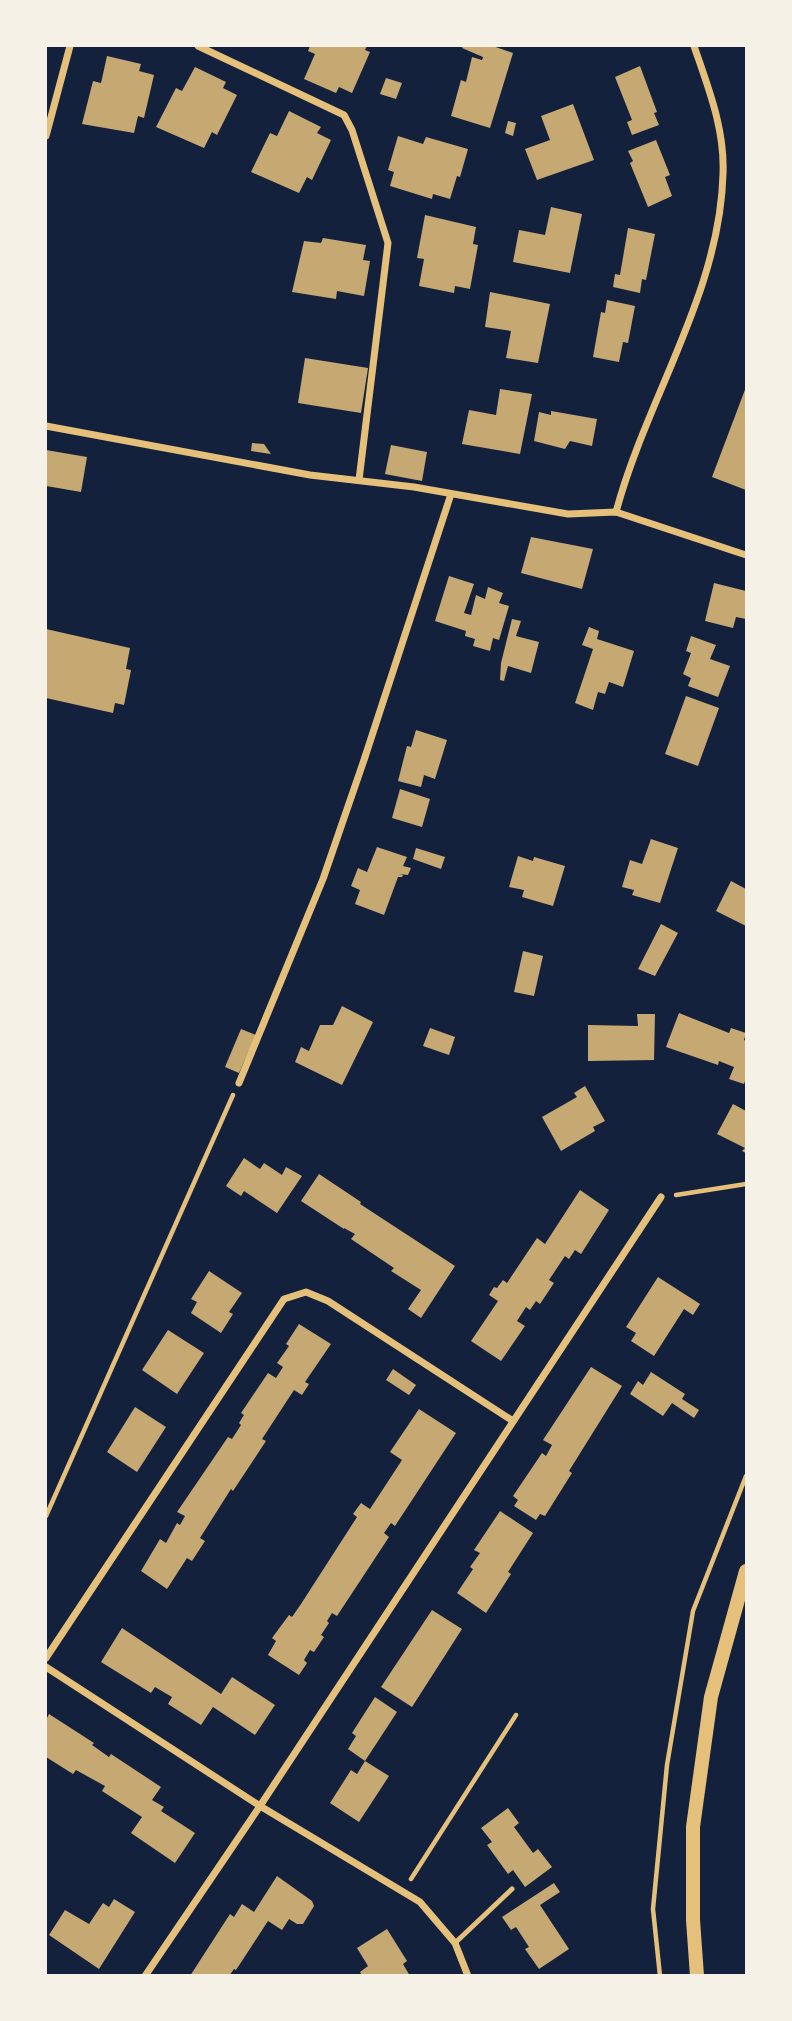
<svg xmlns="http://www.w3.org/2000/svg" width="792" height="2021" font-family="'Crimson Pro',serif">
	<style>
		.building { fill: #c6a872 }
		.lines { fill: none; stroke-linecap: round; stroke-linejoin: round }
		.path { stroke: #e5c07b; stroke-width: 4.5 }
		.service { stroke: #e5c07b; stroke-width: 5 }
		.minor { stroke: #e5c07b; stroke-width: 7 }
		.secondary { stroke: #e5c07b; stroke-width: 14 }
	</style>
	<rect width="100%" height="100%" fill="#14213d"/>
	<g class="building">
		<polygon points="310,46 367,46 365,50 370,52 352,93 339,87 336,93 304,79 315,54 308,51"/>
		<polygon points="463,46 493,46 513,53 490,128 451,116 461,80 466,82 472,57 482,60 483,57 462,48"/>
		<polygon points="107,56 141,64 139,71 154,75 144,118 138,116 134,133 82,124 93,81 101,83"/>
		<polygon points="640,66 657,112 654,113 659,125 632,135 627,122 632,120 615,77"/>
		<polygon points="195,67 226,82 223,88 237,95 217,135 212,132 204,148 156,127 176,88 182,91"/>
		<polygon points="386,78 402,83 396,99 380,94"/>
		<polygon points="573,104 594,160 537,180 525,149 550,140 541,116"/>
		<polygon points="289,111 321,127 317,133 331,140 312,180 307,177 299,193 251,172 270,133 277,136"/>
		<polygon points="508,121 516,123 513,136 505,133"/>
		<polygon points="398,136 423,144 426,137 468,149 460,177 457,176 450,199 433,194 432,199 390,186 394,172 388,170"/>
		<polygon points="656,140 670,175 665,177 672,196 648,207 630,163 633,161 628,151"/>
		<polygon points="551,207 582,214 570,273 513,262 519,230 545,235"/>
		<polygon points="425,215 476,227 473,244 478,245 470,289 455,286 454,293 419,286 424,259 417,258"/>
		<polygon points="628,228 655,234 646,280 642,279 640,293 613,287 615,274 620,275"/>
		<polygon points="323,238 366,245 363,260 370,261 364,296 337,291 336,299 292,292 304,241 321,243"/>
		<polygon points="490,292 550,304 538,363 506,358 511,331 485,327"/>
		<polygon points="607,300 635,306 628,343 623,342 619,362 593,357 601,312 605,313"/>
		<polygon points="305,358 368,368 361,413 298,403"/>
		<polygon points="746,387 746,490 712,477"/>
		<polygon points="500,389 532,394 520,454 462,444 469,410 496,415"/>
		<polygon points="551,411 597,419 592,446 570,441 565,449 534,441 539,412 551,415"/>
		<polygon points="252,443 264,444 271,454 251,451"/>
		<polygon points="391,445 427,452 422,481 385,474"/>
		<polygon points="46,450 87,457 81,492 46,486"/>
		<polygon points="531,537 593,549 582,589 521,573"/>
		<polygon points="449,576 474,584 464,613 471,615 476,595 485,599 488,587 503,593 499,603 509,606 499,640 493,638 490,651 473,646 475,639 465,636 466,631 435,621"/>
		<polygon points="714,583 746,591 746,619 736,617 733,628 705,621"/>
		<polygon points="512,619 521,621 516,636 539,642 531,673 508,666 504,681 500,680 501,663"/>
		<polygon points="589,627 599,631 597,639 634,651 623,687 609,682 605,694 598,692 593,710 575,703 593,649 582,645"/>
		<polygon points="46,629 130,648 126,669 131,670 124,705 115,703 113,713 46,698"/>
		<polygon points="691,636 716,645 710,659 730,666 718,697 688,686 691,678 683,674 691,653 686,651"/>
		<polygon points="686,696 719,708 698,766 665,754"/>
		<polygon points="416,730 447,740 435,779 424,775 421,787 398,781 407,746 411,747"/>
		<polygon points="400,789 430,799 422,827 392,818"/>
		<polygon points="651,839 678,848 660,903 632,895 634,890 622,887 630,860 642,864"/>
		<polygon points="377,847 407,857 403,866 411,868 408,875 399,874 403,875 402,877 398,877 384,915 355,904 360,890 351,886 358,868 367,872"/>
		<polygon points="416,848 445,857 441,869 413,859"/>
		<polygon points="518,856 533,861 534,857 565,866 553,906 522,897 524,890 509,887"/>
		<polygon points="731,881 746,889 746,926 716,911"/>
		<polygon points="661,924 678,933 655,976 638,969"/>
		<polygon points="523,951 543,956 534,996 514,992"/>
		<polygon points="342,1006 373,1022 342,1085 295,1062 301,1047 309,1051 320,1025 333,1025"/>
		<polygon points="679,1013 729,1033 731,1028 746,1033 744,1040 746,1041 746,1078 744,1084 729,1079 734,1067 719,1061 718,1065 666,1047"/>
		<polygon points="637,1014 655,1014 654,1060 588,1061 588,1025 638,1026"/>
		<polygon points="430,1028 455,1037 449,1055 423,1046"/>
		<polygon points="241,1029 256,1035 239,1073 225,1067"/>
		<polygon points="585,1086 605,1121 593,1127 595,1131 561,1151 542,1117 577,1097 574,1093"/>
		<polygon points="733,1104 746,1111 746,1153 742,1151 745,1148 717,1134"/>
		<polygon points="244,1158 260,1169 264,1163 282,1175 286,1167 302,1176 277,1213 244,1191 241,1196 226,1186"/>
		<polygon points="319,1174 361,1202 360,1204 455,1266 421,1318 408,1309 421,1290 391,1271 394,1268 351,1239 355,1234 344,1228 344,1229 301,1201"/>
		<polygon points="580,1190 609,1210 581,1254 575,1250 569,1259 565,1256 549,1280 554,1283 540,1304 536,1301 530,1310 526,1307 517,1321 525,1326 501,1361 471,1341 498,1301 489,1295 494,1287 497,1288 503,1280 507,1283 537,1238 545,1244"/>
		<polygon points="209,1271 242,1293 229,1312 233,1314 221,1333 191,1313 197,1302 191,1299"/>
		<polygon points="658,1277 700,1304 693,1315 684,1309 654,1356 631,1341 636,1333 626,1327"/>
		<polygon points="299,1324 331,1344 305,1382 309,1384 302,1395 294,1390 262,1439 266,1441 233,1491 231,1489 200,1538 205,1541 192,1561 187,1558 167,1589 141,1571 160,1539 166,1543 177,1523 180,1525 185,1516 177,1512 228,1437 232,1439 241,1425 239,1423 244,1415 241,1413 268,1373 276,1378 283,1367 277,1363 289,1346 286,1344"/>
		<polygon points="168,1330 204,1353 177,1394 142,1370"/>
		<polygon points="591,1367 622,1386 569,1471 572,1473 545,1516 540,1514 536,1520 514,1506 518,1500 513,1496 542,1453 546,1456 552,1445 543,1440"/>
		<polygon points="393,1369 416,1385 409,1395 386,1380"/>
		<polygon points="651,1372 685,1394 682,1399 699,1410 694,1418 672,1403 663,1416 630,1394 638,1381 643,1385"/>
		<polygon points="135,1407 166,1427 137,1472 107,1452"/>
		<polygon points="419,1409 456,1433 395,1526 391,1523 384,1533 389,1537 337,1616 332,1613 327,1621 329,1623 321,1635 324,1637 314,1652 310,1650 304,1660 307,1663 299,1675 268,1655 276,1641 272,1638 289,1615 292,1617 301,1604 357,1517 353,1514 361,1503 370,1509 402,1460 390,1452"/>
		<polygon points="500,1511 533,1533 508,1572 511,1574 486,1613 457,1593 473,1569 470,1567 480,1553 474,1550"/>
		<polygon points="432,1610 462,1629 412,1707 381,1687"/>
		<polygon points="122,1628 221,1694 232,1677 275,1705 255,1735 213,1707 201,1725 168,1704 172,1697 155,1687 151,1693 101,1662"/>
		<polygon points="375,1697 397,1712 365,1761 348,1749 356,1736 352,1733"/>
		<polygon points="49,1714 94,1743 92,1745 109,1757 111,1754 161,1787 152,1800 164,1807 161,1811 195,1833 175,1863 131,1833 142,1817 102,1791 105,1786 76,1770 73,1774 46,1757 46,1720"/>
		<polygon points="365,1761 389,1776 359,1822 330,1803 351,1770 357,1774"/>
		<polygon points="508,1808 519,1823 514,1827 533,1853 538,1849 552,1867 525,1887 513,1870 508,1874 487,1845 492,1842 481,1828"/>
		<polygon points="277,1876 312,1901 314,1906 303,1924 297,1924 289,1919 282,1930 268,1921 236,1970 234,1969 229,1976 190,1976 230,1914 234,1917 242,1904 254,1912"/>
		<polygon points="554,1883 560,1892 540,1905 569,1949 539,1969 525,1949 529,1947 516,1927 511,1930 502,1917"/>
		<polygon points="114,1899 135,1912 99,1969 49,1935 65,1910 89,1924 103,1903 109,1907"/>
		<polygon points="387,1929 407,1961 403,1964 410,1976 362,1976 360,1972 368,1966 357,1948"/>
	</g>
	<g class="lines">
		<g class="path">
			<polyline points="676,1195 746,1184"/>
			<polyline points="46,1516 233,1095"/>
			<polyline points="411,1879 516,1715"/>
			<polyline points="660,1976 653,1909 667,1765 693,1611 746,1476"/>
		</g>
		<polyline class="service" points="455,1943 512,1889"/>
		<g class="minor">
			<polyline points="198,46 344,115 352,130 388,243 359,480"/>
			<polyline points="46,136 70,46"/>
			<polyline points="46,426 310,475 414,487 568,514 616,512 746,555"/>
			<path d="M616,512C646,399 720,293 723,174C725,129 708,87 694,46"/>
			<polyline points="239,1083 323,879 364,760 451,494"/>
			<polyline points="46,1658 284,1299 306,1292 328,1301 513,1421"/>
			<polyline points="46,1667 260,1806 420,1902 455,1943 468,1976"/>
			<polyline points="145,1976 260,1806 661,1197"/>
		</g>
		<polyline class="secondary" points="697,1976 693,1920 693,1827 711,1697 746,1571"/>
	</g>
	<rect width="792" height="2021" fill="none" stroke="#f6f1e7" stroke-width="94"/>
</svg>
